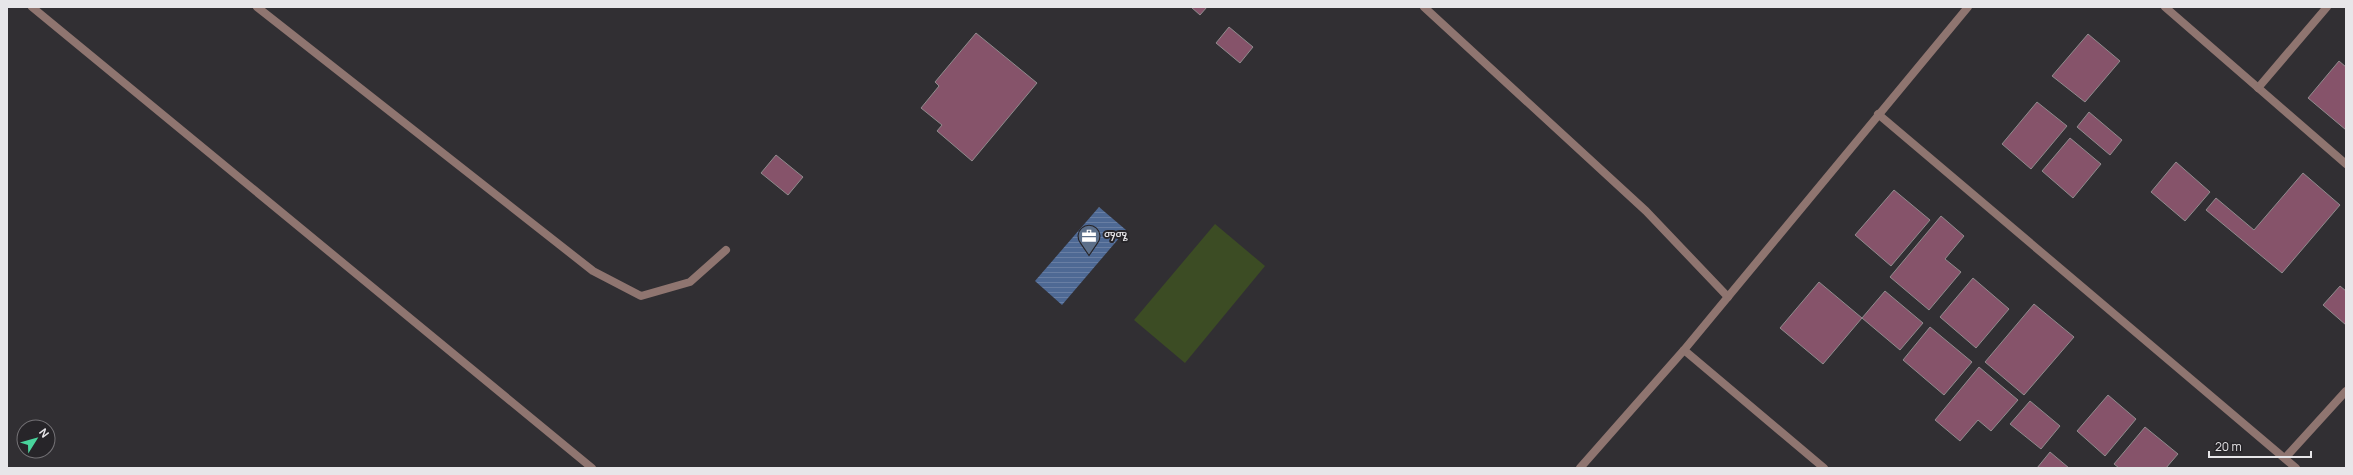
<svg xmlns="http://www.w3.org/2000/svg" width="2353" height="475" font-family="Manrope,'Noto Sans Ethiopic',sans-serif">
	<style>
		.green { fill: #3c4c24 }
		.water { fill: url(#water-rules) }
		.building { fill: #86536a; stroke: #908b8d }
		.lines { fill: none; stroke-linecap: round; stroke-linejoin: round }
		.service { stroke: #8f7570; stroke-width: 8 }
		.minor { stroke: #8f7570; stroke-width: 8 }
		.labels { text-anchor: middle; stroke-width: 4; stroke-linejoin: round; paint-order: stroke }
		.poi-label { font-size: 13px; fill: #e7e6e9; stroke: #272529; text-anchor: start }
	</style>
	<defs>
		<pattern id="water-rules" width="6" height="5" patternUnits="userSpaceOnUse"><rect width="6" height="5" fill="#4e6994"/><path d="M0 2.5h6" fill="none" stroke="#687ea3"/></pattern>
	</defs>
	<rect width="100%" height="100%" fill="#312f33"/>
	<polygon class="green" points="1215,224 1265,266 1185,363 1134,320"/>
	<polygon class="water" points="1099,207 1126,230 1062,305 1035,281"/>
	<g class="building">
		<polygon points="1191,7 1207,7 1200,15"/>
		<polygon points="1229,27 1253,47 1240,63 1216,43"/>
		<polygon points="976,33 1037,83 972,161 937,131 942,125 921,108 939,86 935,82"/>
		<polygon points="2088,34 2120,61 2085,102 2052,76"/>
		<polygon points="2339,61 2346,67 2346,130 2308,98"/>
		<polygon points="2037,102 2067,126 2031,169 2002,144"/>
		<polygon points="2089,112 2122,140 2110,155 2077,127"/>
		<polygon points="2070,138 2101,164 2073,198 2042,171"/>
		<polygon points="776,155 803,177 788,195 761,173"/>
		<polygon points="2176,162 2210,192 2185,221 2151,192"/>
		<polygon points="2303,173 2340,205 2282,273 2206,210 2216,198 2254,230"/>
		<polygon points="1894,190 1930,220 1891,266 1855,235"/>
		<polygon points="1941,216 1964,236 1945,259 1961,272 1929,310 1890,277"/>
		<polygon points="1973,278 2009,309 1976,348 1940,317"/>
		<polygon points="1819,282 1862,318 1823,364 1780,328"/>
		<polygon points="2340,286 2346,291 2346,325 2323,305"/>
		<polygon points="1885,291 1923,323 1900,350 1862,318"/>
		<polygon points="2034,304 2074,337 2024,395 1985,362"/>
		<polygon points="1930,327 1972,362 1944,395 1903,360"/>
		<polygon points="1979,367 2018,400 1991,431 1978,420 1960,441 1935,420"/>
		<polygon points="2108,395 2136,419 2105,456 2077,431"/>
		<polygon points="2030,401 2060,426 2041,449 2010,424"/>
		<polygon points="2145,427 2178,454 2166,468 2119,468 2114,464"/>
		<polygon points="2050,452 2069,468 2037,468"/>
	</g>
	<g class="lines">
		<polyline class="service" points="257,7 593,271 641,296 690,282 726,250"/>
		<g class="minor">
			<polyline points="32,7 592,468"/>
			<polyline points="1424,7 1646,211 1728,297"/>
			<polyline points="2165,7 2346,164"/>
			<polyline points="2258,88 2327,7"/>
			<polyline points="1878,114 2296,468"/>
			<polyline points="1684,350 1824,468"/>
			<polyline points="2285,458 2346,391"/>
			<polyline points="1580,468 1684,350 1968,7"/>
		</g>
	</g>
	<defs>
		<g id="office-pin" transform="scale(1.15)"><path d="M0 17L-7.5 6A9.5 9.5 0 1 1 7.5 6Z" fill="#5c6f8a" stroke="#272529"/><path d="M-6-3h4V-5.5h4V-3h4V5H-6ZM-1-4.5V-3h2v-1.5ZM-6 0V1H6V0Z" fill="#fff"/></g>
	</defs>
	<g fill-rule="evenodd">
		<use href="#office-pin" x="1089" y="236"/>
	</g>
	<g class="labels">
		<g class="poi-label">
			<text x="1104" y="241">ማሜ</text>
		</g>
	</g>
	<rect width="2353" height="475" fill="none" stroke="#e7e6e9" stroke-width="16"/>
	<g transform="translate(36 439) rotate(53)"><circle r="19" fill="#272529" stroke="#747276"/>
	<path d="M0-3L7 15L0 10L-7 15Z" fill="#49d49c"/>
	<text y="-6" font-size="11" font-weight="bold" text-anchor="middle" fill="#e7e6e9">N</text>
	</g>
	<path d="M2209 451v6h102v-6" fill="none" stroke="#e7e6e9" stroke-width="2"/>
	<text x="2215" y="451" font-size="12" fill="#e7e6e9" stroke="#272529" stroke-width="3" paint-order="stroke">20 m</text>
</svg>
